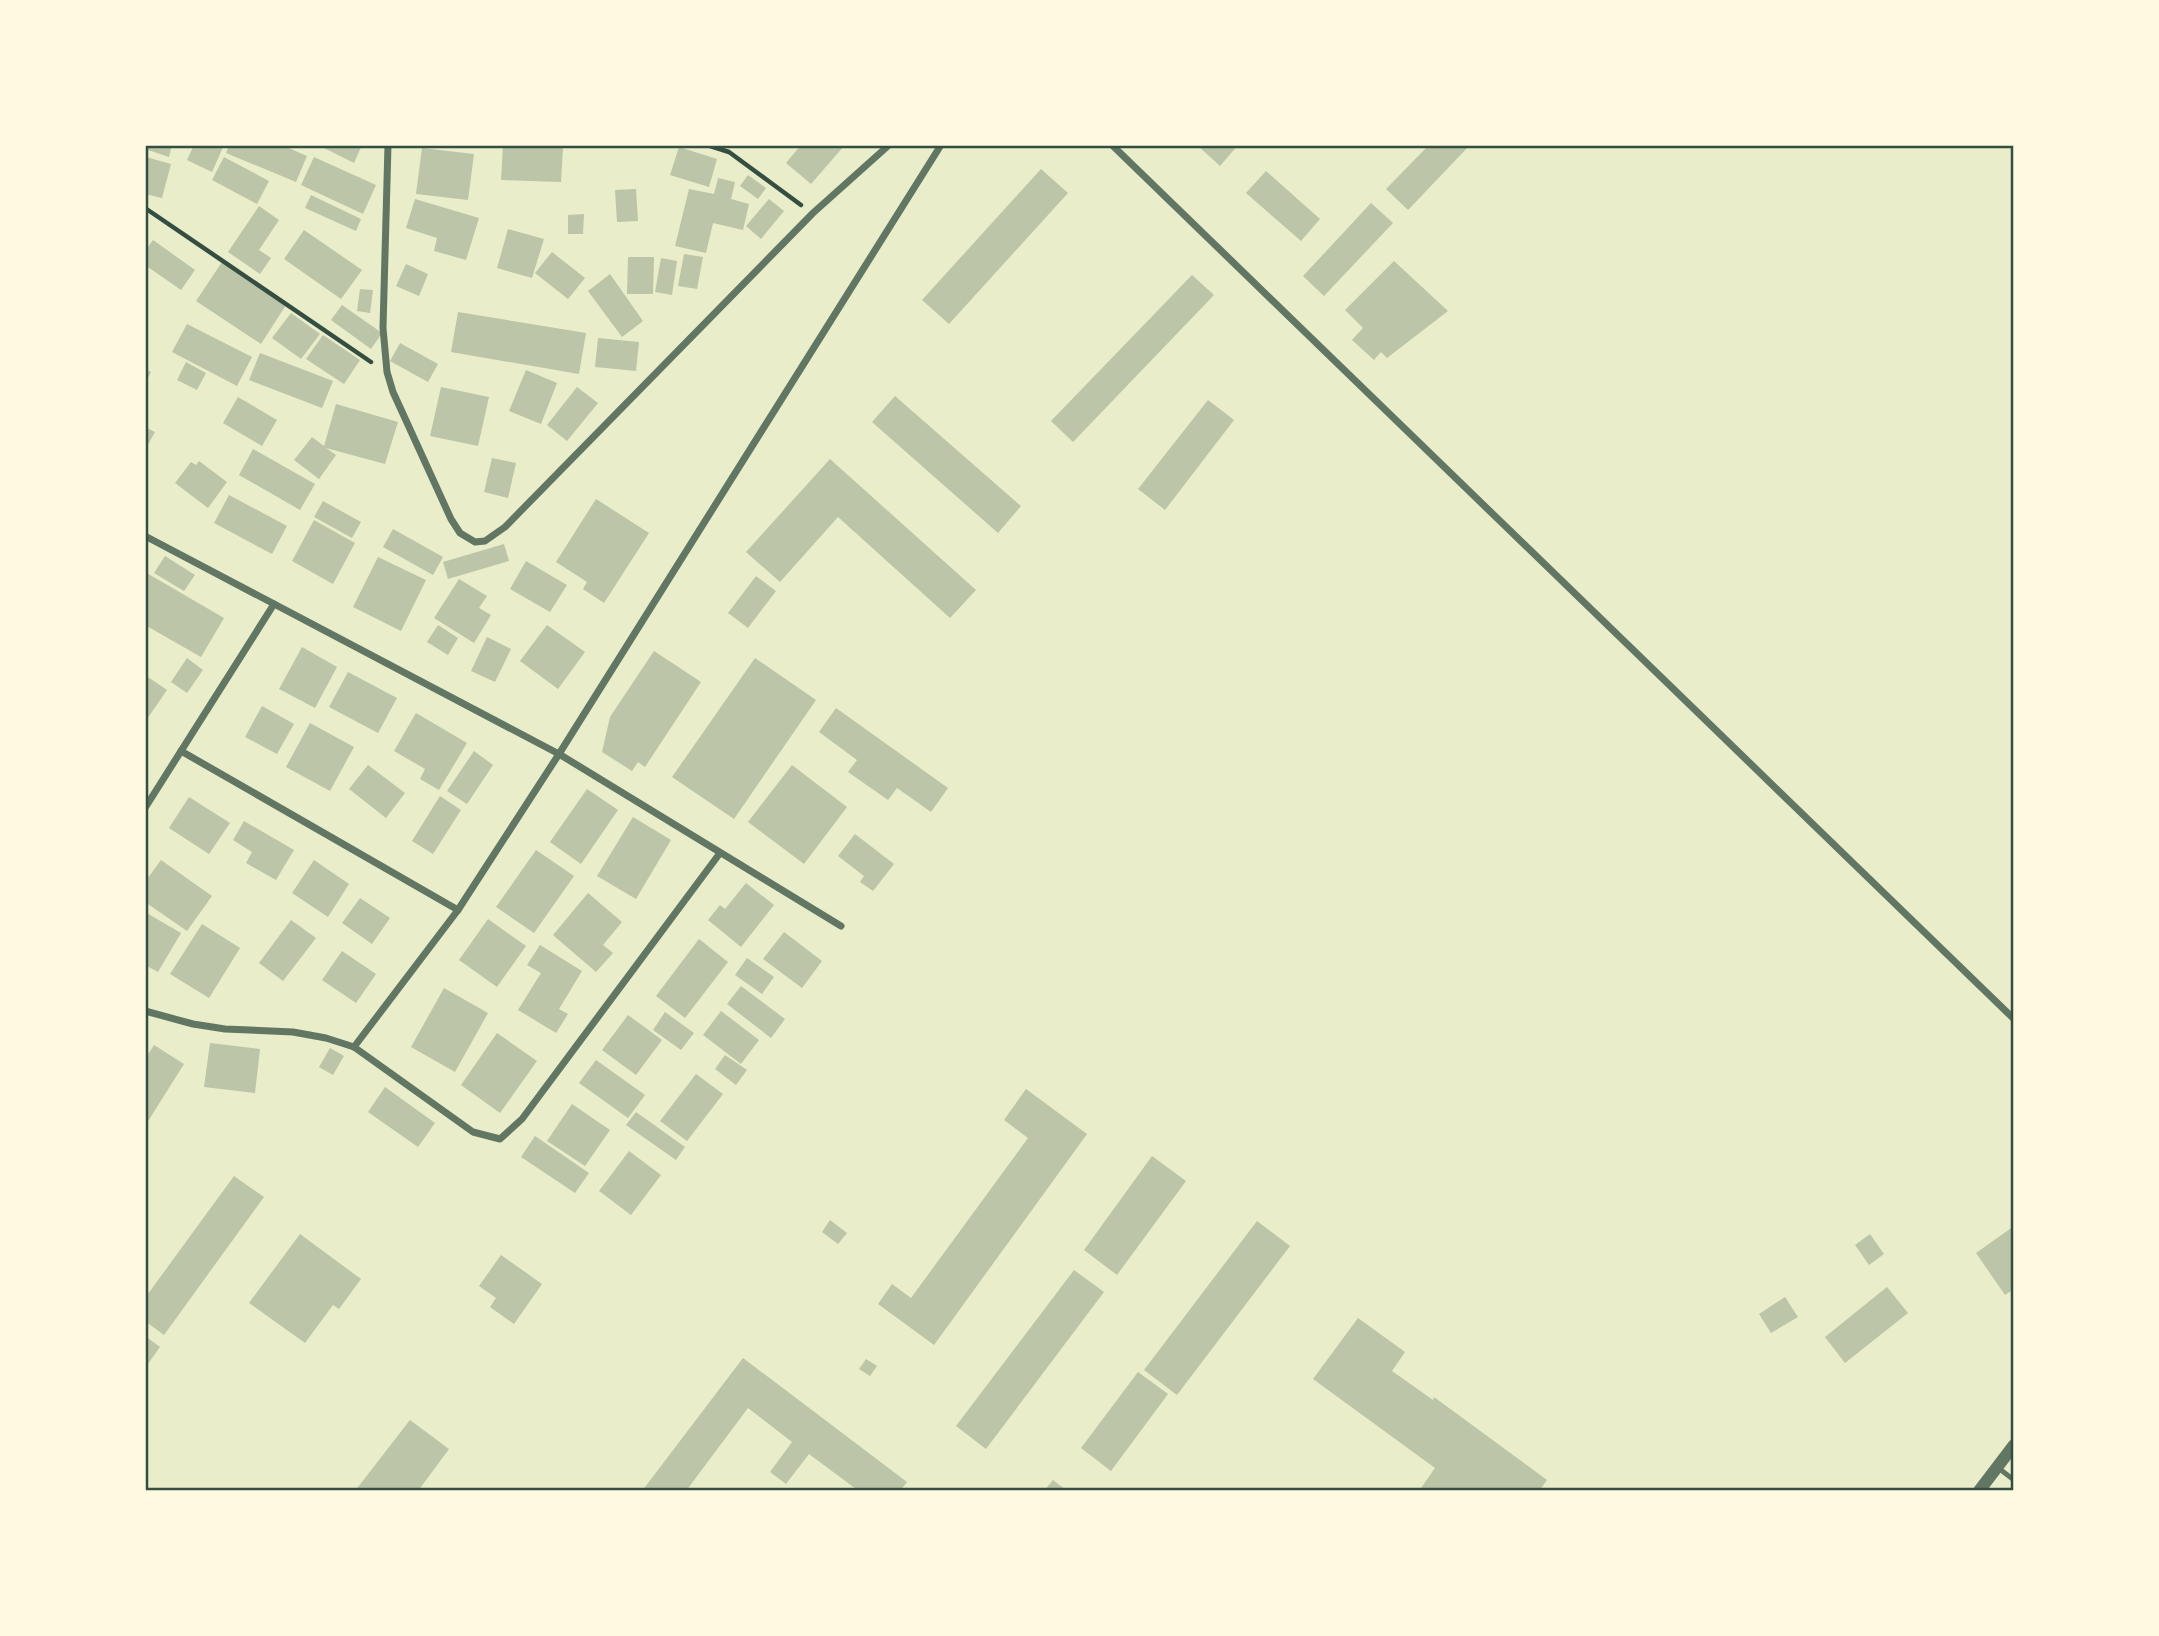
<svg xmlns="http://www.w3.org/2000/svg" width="2159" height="1636" font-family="Helvetica,sans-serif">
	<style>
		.building { fill: #bcc5a7 }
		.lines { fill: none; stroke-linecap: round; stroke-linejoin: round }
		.path { stroke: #344e41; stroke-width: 4.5 }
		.service { stroke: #617663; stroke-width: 5 }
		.minor { stroke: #617663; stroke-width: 7 }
		.tertiary { stroke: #617663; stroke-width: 12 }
		.neatline { fill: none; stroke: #344e41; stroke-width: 2.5 }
	</style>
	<rect width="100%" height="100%" fill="#e9edc9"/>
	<g class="building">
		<polygon points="145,145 172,145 169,157 145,149"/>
		<polygon points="194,145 224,145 212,172 187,160"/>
		<polygon points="229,145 282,145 307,156 296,182 226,153"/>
		<polygon points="318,145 362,145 354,163"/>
		<polygon points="503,145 563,148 561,182 501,180"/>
		<polygon points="801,145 842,145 844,146 811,184 786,163"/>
		<polygon points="1197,145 1238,145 1220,166"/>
		<polygon points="1429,145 1470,145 1408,210 1386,189"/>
		<polygon points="679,147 717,159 709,187 670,175"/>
		<polygon points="422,148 474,154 468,200 416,194"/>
		<polygon points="146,157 171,164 162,198 145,194"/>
		<polygon points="224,157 269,181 257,204 212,180"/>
		<polygon points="314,157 376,185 363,214 301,185"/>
		<polygon points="1041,169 1068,193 949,324 922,300"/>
		<polygon points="1266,171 1320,219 1301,241 1246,193"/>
		<polygon points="748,175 766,188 758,199 740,186"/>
		<polygon points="718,178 735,182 731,199 749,204 743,230 713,223 706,253 675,246 689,189 714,194"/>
		<polygon points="636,189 638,221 617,222 615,190"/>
		<polygon points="311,195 361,219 356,231 305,208"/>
		<polygon points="415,199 479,218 466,260 434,251 437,238 406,228"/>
		<polygon points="769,199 784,211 761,239 746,226"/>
		<polygon points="1371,203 1393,223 1324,296 1303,276"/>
		<polygon points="259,206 279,220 259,250 271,258 260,274 228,252"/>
		<polygon points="584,214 583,234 568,234 568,215"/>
		<polygon points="508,229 544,239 532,278 497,268"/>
		<polygon points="304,230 362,270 341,299 284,259"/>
		<polygon points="153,240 195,270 181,290 145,265 145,251"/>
		<polygon points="552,252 585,278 568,299 535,273"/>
		<polygon points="684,254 703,257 697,289 678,286"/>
		<polygon points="628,257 654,257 653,294 627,294"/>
		<polygon points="661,258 677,261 672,295 655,292"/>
		<polygon points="1394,261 1448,311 1387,358 1381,352 1374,360 1352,340 1363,328 1345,310"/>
		<polygon points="222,262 286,305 261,344 196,301"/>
		<polygon points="406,264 428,274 419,296 396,286"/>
		<polygon points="610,274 643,321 622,337 588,291"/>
		<polygon points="1192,275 1214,295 1073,442 1051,421"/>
		<polygon points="360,289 373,290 370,313 357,311"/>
		<polygon points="342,305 382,333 371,349 331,320"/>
		<polygon points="458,312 586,333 579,374 451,352"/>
		<polygon points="291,313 320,334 301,359 272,338"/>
		<polygon points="187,324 252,357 237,386 172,352"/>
		<polygon points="323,335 360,360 344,384 306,359"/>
		<polygon points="598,338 639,342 636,371 595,367"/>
		<polygon points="400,343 438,364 428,382 390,361"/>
		<polygon points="260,353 333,381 322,408 249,380"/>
		<polygon points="186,362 206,373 197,390 177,380"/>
		<polygon points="145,369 151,372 145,384"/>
		<polygon points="526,370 557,383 541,424 509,411"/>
		<polygon points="441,387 489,397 478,446 430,436"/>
		<polygon points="577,387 598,403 567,441 547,425"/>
		<polygon points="895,396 1021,506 998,533 872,422"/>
		<polygon points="238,397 277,420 262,446 223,423"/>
		<polygon points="1208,400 1234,420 1165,510 1138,489"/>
		<polygon points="336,404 398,422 385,464 326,448 336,455 319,479 294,460 312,437 324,446"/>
		<polygon points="145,427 155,432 145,450"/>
		<polygon points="253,449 315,484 300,510 239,475"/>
		<polygon points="492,458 516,463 508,498 484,492"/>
		<polygon points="830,459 976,590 950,618 838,517 780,582 746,552"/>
		<polygon points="199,461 227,482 208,508 175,483 191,462 196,465"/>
		<polygon points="229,495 287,526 272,554 214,523"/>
		<polygon points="596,499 649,533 604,603 583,589 587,582 556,562"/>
		<polygon points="323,501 361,522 352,538 314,517"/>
		<polygon points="314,520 355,543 333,584 292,561"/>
		<polygon points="393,529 443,557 433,575 383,547"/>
		<polygon points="504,544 509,561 448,579 443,562"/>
		<polygon points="165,556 195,575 184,591 154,573"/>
		<polygon points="378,557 426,580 401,631 353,607"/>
		<polygon points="526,561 567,585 550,612 510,589"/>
		<polygon points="145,572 224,618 201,657 145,625"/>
		<polygon points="756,576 776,591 748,628 728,613"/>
		<polygon points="459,579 487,596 479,608 491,615 474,643 434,618"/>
		<polygon points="438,625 458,638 448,655 427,642"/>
		<polygon points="547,625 585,652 558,689 520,661"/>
		<polygon points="487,637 511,649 495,682 471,671"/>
		<polygon points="302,647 337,667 315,708 279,689"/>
		<polygon points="654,651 701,682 645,767 638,762 632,771 602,752 610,717"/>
		<polygon points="187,658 203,670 187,693 171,682"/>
		<polygon points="755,658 816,700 734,819 672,777"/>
		<polygon points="348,672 397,698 378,733 329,707"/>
		<polygon points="145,675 167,690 145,722"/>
		<polygon points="262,706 294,724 277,754 245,737"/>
		<polygon points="836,708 948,788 931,812 897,788 888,800 848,772 857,760 819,732"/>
		<polygon points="416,713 467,743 439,790 420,779 425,769 394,751"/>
		<polygon points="310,723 354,747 330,791 286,767"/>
		<polygon points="474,751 493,765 467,804 447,791"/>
		<polygon points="368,765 405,793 386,818 349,789"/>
		<polygon points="792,765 847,807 804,864 748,822"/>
		<polygon points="587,789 618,810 581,864 550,842"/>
		<polygon points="440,796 461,810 433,854 412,841"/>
		<polygon points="189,797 230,823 209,854 169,828"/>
		<polygon points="633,817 671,840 636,899 597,876"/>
		<polygon points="244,821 294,850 276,880 246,863 252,852 233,840"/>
		<polygon points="855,834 894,864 873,891 860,882 864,876 838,856"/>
		<polygon points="536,850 574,876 534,933 496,907"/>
		<polygon points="161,860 212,896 187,931 145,902 145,882"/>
		<polygon points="314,860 349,884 328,917 292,893"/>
		<polygon points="746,883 774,905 741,947 708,920 720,905 725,909"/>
		<polygon points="588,893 622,922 603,945 613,953 596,972 553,935"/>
		<polygon points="360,898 390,918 372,944 342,923"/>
		<polygon points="145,912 181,933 158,972 145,965"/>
		<polygon points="488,919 526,946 497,987 459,960"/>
		<polygon points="291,920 316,938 283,981 259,963"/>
		<polygon points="202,924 240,948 209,998 170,974"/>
		<polygon points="784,932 822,961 802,988 763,959"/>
		<polygon points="699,939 728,962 685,1018 656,996"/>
		<polygon points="540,945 582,971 559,1009 568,1014 556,1033 518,1010 541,973 527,965"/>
		<polygon points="342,951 376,974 356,1003 322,980"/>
		<polygon points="747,958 774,977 762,994 735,975"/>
		<polygon points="741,986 785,1019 771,1038 727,1004"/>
		<polygon points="444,988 488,1013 455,1072 411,1047"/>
		<polygon points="721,1011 759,1040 741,1064 703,1035"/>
		<polygon points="665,1012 694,1033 681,1050 653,1030"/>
		<polygon points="628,1015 662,1040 636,1075 602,1050"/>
		<polygon points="497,1033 537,1061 500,1113 461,1085"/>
		<polygon points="210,1043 260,1049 255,1093 204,1087"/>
		<polygon points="154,1045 184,1064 145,1126 145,1059"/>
		<polygon points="330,1048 344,1056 333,1075 319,1067"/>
		<polygon points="725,1055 747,1070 736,1085 715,1069"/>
		<polygon points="596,1060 645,1095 628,1118 579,1083"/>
		<polygon points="696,1074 723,1094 687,1141 660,1121"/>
		<polygon points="385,1087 435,1123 418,1147 368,1112"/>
		<polygon points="1026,1089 1087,1134 934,1345 878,1304 892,1284 911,1298 1028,1138 1004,1120"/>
		<polygon points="572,1104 610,1130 585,1166 547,1141"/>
		<polygon points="636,1112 685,1147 676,1160 626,1125"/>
		<polygon points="535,1136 589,1173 575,1193 521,1157"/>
		<polygon points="629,1151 661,1175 631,1215 599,1191"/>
		<polygon points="1152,1156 1186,1181 1117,1275 1084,1250"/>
		<polygon points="234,1176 264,1197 164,1335 145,1321 145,1298"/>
		<polygon points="830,1220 847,1233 838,1244 822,1232"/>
		<polygon points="1257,1221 1290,1246 1177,1395 1144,1370"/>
		<polygon points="2014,1226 2014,1289 2005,1295 1976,1253"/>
		<polygon points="300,1234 361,1279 339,1309 333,1305 305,1343 249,1303"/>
		<polygon points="1870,1234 1884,1254 1869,1265 1855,1245"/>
		<polygon points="501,1255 542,1284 514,1324 490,1307 496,1298 479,1286"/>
		<polygon points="1074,1270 1104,1292 986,1449 956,1426"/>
		<polygon points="1887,1287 1908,1313 1845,1363 1825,1337"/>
		<polygon points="1785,1297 1798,1317 1771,1333 1759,1314"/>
		<polygon points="1358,1318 1405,1352 1392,1371 1433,1400 1434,1397 1547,1480 1539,1491 1419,1491 1435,1468 1313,1379"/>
		<polygon points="145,1336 160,1347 145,1368"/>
		<polygon points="743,1358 907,1482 900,1491 855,1491 856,1489 809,1454 786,1484 770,1472 792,1442 748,1408 686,1491 642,1491"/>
		<polygon points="866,1359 877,1366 870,1376 859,1369"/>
		<polygon points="1138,1372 1168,1394 1111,1471 1081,1448"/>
		<polygon points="410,1420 449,1449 418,1491 355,1491"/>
		<polygon points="1053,1480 1067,1491 1044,1491"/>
	</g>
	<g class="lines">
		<g class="path">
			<polyline points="707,145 729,152 801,205"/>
			<polyline points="145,208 371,362"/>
		</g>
		<polyline class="service" points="1997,1467 2014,1480"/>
		<g class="minor">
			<polyline points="388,145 383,328 387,372 393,392 451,519 460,533 475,542 485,541 505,527 813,213 889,145"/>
			<polyline points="1112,145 2014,1019"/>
			<polyline points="145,536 559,754 841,926"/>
			<polyline points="181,751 458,910"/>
			<polyline points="145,808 274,604"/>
			<polyline points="145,1011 193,1024 225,1029 293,1032 326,1038 354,1047 473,1132 500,1139 522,1119 720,853"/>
			<polyline points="354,1047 458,910 559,754 941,145"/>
		</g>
		<polyline class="tertiary" points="1979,1491 2014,1445"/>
	</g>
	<rect width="2159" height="1636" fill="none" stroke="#fefae0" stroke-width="294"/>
	<rect x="147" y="147" width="1865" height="1342" class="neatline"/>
</svg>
